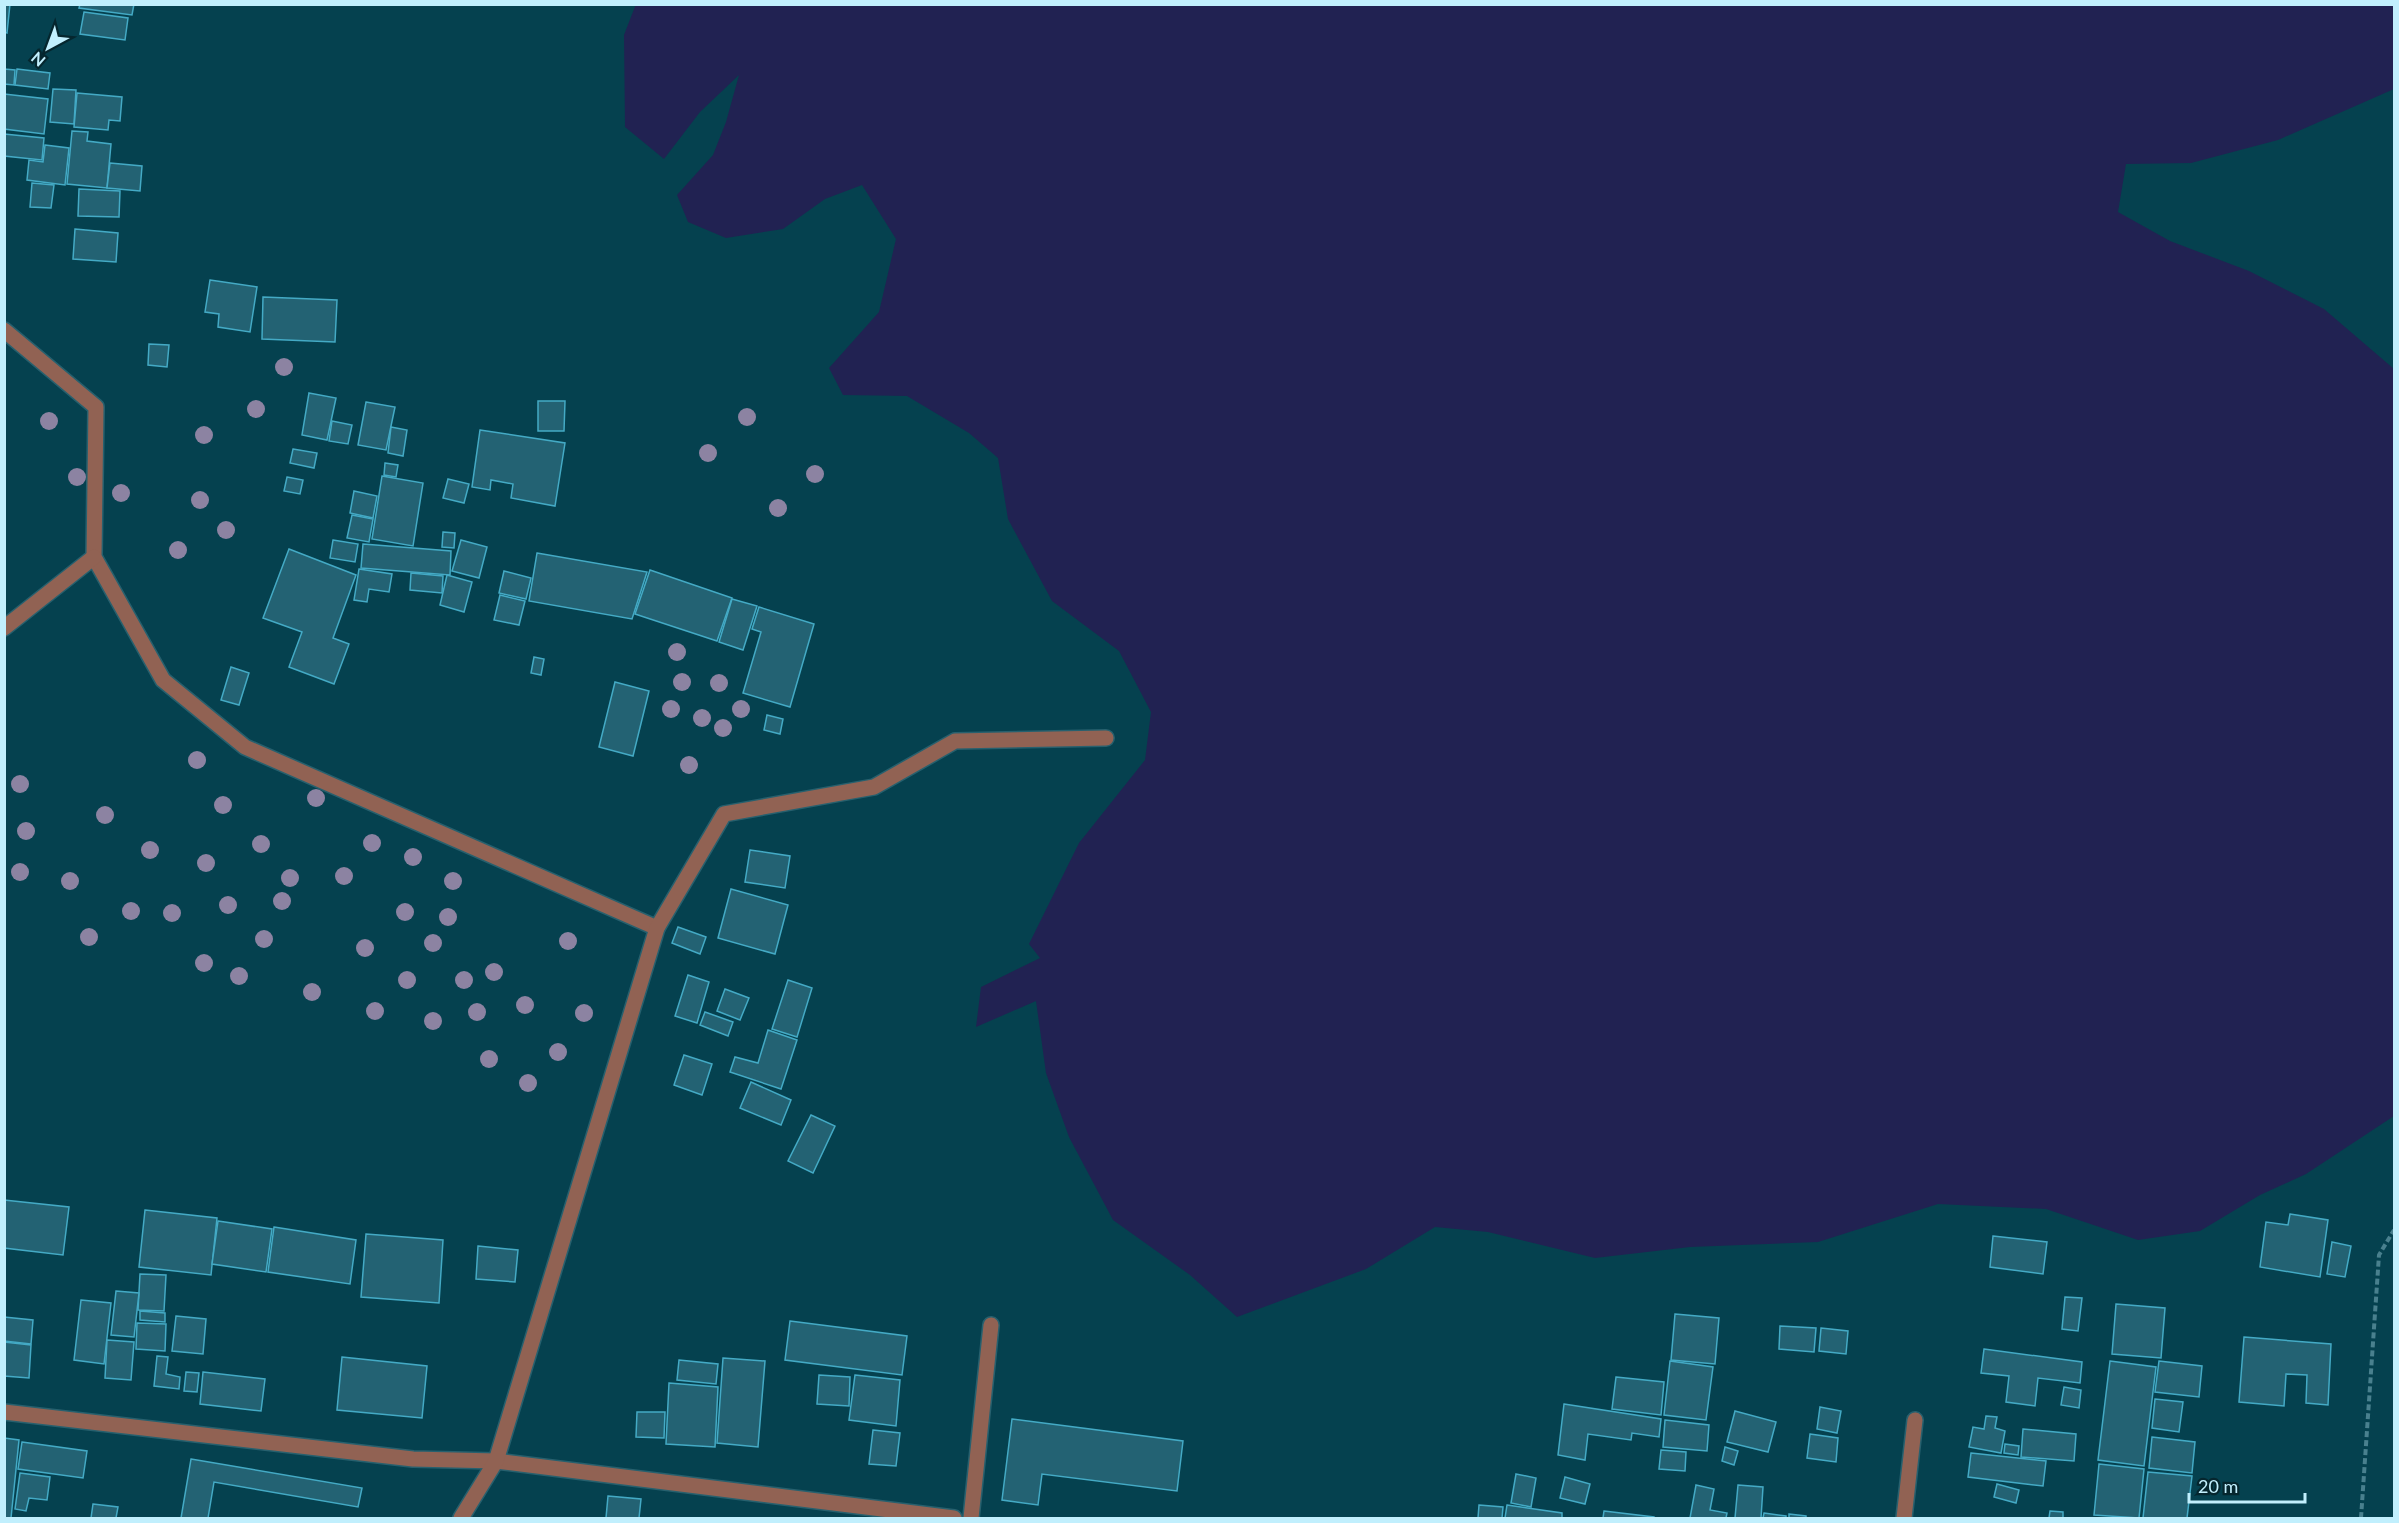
<svg xmlns="http://www.w3.org/2000/svg" width="2399" height="1523" font-family="Lato,sans-serif">
	<style>
		.water { fill: #212252 }
		.building { fill: #236273; stroke: #44aac5; stroke-width: 1.5 }
		.lines { fill: none; stroke-linecap: round; stroke-linejoin: round }
		.minor-casing { stroke: #27606e; stroke-width: 18 }
		.path { stroke: #49808e; stroke-width: 4; stroke-dasharray: 6 3; stroke-linecap: butt }
		.minor { stroke: #916253; stroke-width: 15 }
		.tree { fill: #8c83a2 }
	</style>
	<rect width="100%" height="100%" fill="#05414f"/>
	<polygon class="water" points="636,4 2394,5 2394,89 2278,140 2191,163 2126,164 2118,212 2170,241 2249,271 2324,309 2394,369 2394,1116 2306,1174 2260,1195 2200,1231 2138,1240 2046,1209 1938,1204 1818,1242 1690,1247 1595,1258 1488,1232 1435,1227 1366,1269 1237,1317 1190,1275 1113,1220 1069,1137 1046,1073 1036,1001 976,1027 981,987 1040,958 1029,944 1079,843 1145,760 1151,712 1119,651 1052,601 1008,519 998,458 969,433 907,396 843,395 829,368 879,312 896,239 862,185 825,199 783,229 726,238 688,222 677,195 713,155 726,122 739,75 700,112 664,159 625,127 624,35"/>
	<g class="building">
		<polygon points="4,4 10,4 7,33 4,32"/>
		<polygon points="80,4 134,4 132,15 79,8"/>
		<polygon points="84,12 128,18 125,40 80,34"/>
		<polygon points="4,69 15,70 14,85 4,84"/>
		<polygon points="17,69 50,73 48,89 15,85"/>
		<polygon points="53,89 76,90 74,124 50,122"/>
		<polygon points="77,93 122,97 120,121 109,120 108,130 74,127"/>
		<polygon points="4,94 48,99 44,134 4,129"/>
		<polygon points="72,131 88,132 87,141 111,144 107,188 67,184"/>
		<polygon points="4,134 44,138 42,160 4,156"/>
		<polygon points="45,145 69,148 65,185 27,180 29,160 43,162"/>
		<polygon points="110,163 142,166 140,191 107,188"/>
		<polygon points="32,183 54,185 51,208 30,207"/>
		<polygon points="79,189 120,191 119,217 78,216"/>
		<polygon points="75,229 118,233 116,262 73,259"/>
		<polygon points="210,280 257,287 250,332 218,327 219,314 205,312"/>
		<polygon points="263,297 337,300 335,342 262,339"/>
		<polygon points="149,344 169,345 167,367 148,365"/>
		<polygon points="309,393 336,398 327,440 302,435"/>
		<polygon points="538,401 565,401 564,431 538,431"/>
		<polygon points="366,402 395,407 386,450 358,445"/>
		<polygon points="332,421 352,425 348,444 329,441"/>
		<polygon points="391,427 407,430 403,456 388,453"/>
		<polygon points="480,430 565,443 555,506 511,498 513,484 491,480 490,490 472,487"/>
		<polygon points="293,449 317,453 314,468 290,463"/>
		<polygon points="385,463 398,465 396,477 384,475"/>
		<polygon points="382,476 423,483 413,546 372,539"/>
		<polygon points="287,477 303,480 300,494 284,491"/>
		<polygon points="448,479 469,484 464,503 443,498"/>
		<polygon points="354,491 377,496 373,518 350,513"/>
		<polygon points="352,515 373,519 369,542 347,538"/>
		<polygon points="443,532 455,533 454,548 442,547"/>
		<polygon points="333,540 358,544 355,562 330,558"/>
		<polygon points="461,540 487,547 479,578 452,571"/>
		<polygon points="363,544 451,551 450,575 361,568"/>
		<polygon points="289,549 356,575 333,638 349,644 334,684 289,667 302,632 263,618"/>
		<polygon points="537,553 647,572 632,619 529,601"/>
		<polygon points="359,569 392,574 389,592 369,589 367,602 354,600"/>
		<polygon points="650,570 732,598 717,641 635,614"/>
		<polygon points="504,571 531,578 526,599 499,593"/>
		<polygon points="411,573 443,576 442,593 410,590"/>
		<polygon points="447,575 472,582 464,612 440,605"/>
		<polygon points="500,595 525,601 519,625 494,620"/>
		<polygon points="732,599 757,606 743,650 719,642"/>
		<polygon points="759,607 814,624 790,707 743,693 761,632 752,629"/>
		<polygon points="534,657 544,659 541,675 531,673"/>
		<polygon points="231,667 249,673 239,705 221,700"/>
		<polygon points="615,682 649,691 633,756 599,747"/>
		<polygon points="767,715 783,719 780,734 764,730"/>
		<polygon points="750,850 790,856 785,888 745,882"/>
		<polygon points="731,889 788,905 775,954 718,938"/>
		<polygon points="678,927 706,937 700,954 672,943"/>
		<polygon points="688,975 709,982 697,1023 675,1016"/>
		<polygon points="788,980 812,988 797,1037 772,1029"/>
		<polygon points="725,989 749,998 740,1020 717,1011"/>
		<polygon points="705,1012 733,1022 728,1036 700,1025"/>
		<polygon points="768,1030 797,1040 781,1089 730,1072 735,1057 758,1063"/>
		<polygon points="684,1055 712,1064 702,1095 674,1085"/>
		<polygon points="751,1082 791,1100 781,1125 740,1108"/>
		<polygon points="811,1115 835,1126 813,1173 788,1161"/>
		<polygon points="4,1200 69,1207 63,1255 4,1248"/>
		<polygon points="145,1210 217,1218 211,1275 139,1267"/>
		<polygon points="2290,1214 2328,1220 2320,1277 2260,1267 2266,1222 2288,1225"/>
		<polygon points="218,1221 272,1229 266,1272 212,1264"/>
		<polygon points="274,1227 356,1240 350,1284 268,1272"/>
		<polygon points="366,1234 443,1240 439,1303 361,1297"/>
		<polygon points="1993,1236 2047,1242 2043,1274 1990,1267"/>
		<polygon points="2332,1242 2351,1246 2345,1277 2327,1274"/>
		<polygon points="478,1246 518,1250 515,1282 476,1279"/>
		<polygon points="140,1274 166,1275 164,1311 138,1310"/>
		<polygon points="116,1291 139,1293 134,1337 111,1335"/>
		<polygon points="2065,1297 2082,1298 2078,1331 2062,1329"/>
		<polygon points="81,1300 111,1303 104,1364 74,1360"/>
		<polygon points="2116,1304 2165,1308 2161,1358 2112,1354"/>
		<polygon points="140,1311 165,1313 165,1322 140,1320"/>
		<polygon points="1675,1314 1719,1318 1715,1364 1671,1360"/>
		<polygon points="176,1316 206,1319 203,1354 172,1351"/>
		<polygon points="4,1317 33,1320 31,1344 4,1341"/>
		<polygon points="790,1321 907,1336 902,1375 785,1360"/>
		<polygon points="137,1323 166,1324 165,1351 136,1349"/>
		<polygon points="1780,1326 1816,1328 1814,1352 1779,1349"/>
		<polygon points="1821,1328 1848,1331 1846,1354 1819,1351"/>
		<polygon points="2244,1337 2331,1344 2328,1405 2306,1403 2307,1375 2286,1374 2284,1406 2239,1402"/>
		<polygon points="107,1340 134,1342 131,1380 105,1378"/>
		<polygon points="4,1342 31,1345 29,1378 4,1376"/>
		<polygon points="1984,1349 2082,1362 2080,1383 2038,1378 2035,1406 2006,1402 2009,1376 1981,1373"/>
		<polygon points="157,1356 168,1357 166,1374 180,1377 179,1389 154,1386"/>
		<polygon points="342,1357 427,1366 422,1418 337,1410"/>
		<polygon points="723,1358 765,1361 758,1447 717,1443"/>
		<polygon points="679,1360 718,1364 716,1384 677,1380"/>
		<polygon points="1670,1361 1713,1367 1706,1420 1664,1415"/>
		<polygon points="2110,1361 2156,1367 2144,1466 2098,1460"/>
		<polygon points="2159,1361 2202,1366 2199,1397 2155,1392"/>
		<polygon points="186,1372 199,1373 197,1392 184,1391"/>
		<polygon points="203,1372 265,1379 261,1411 200,1404"/>
		<polygon points="819,1375 850,1377 849,1406 817,1404"/>
		<polygon points="855,1375 900,1380 896,1426 849,1420"/>
		<polygon points="1616,1377 1664,1382 1661,1415 1612,1409"/>
		<polygon points="669,1383 718,1387 715,1447 666,1444"/>
		<polygon points="2064,1387 2081,1390 2079,1408 2061,1405"/>
		<polygon points="2155,1399 2183,1402 2179,1432 2152,1428"/>
		<polygon points="1564,1404 1661,1419 1659,1437 1632,1433 1631,1440 1588,1434 1585,1460 1558,1455"/>
		<polygon points="1820,1407 1841,1411 1837,1433 1817,1429"/>
		<polygon points="1735,1411 1776,1422 1768,1452 1727,1442"/>
		<polygon points="637,1412 665,1412 664,1438 636,1437"/>
		<polygon points="1986,1416 1997,1417 1995,1428 2005,1431 2001,1453 1969,1447 1973,1427 1984,1429"/>
		<polygon points="1012,1419 1183,1441 1177,1491 1042,1474 1038,1505 1002,1500"/>
		<polygon points="1665,1420 1709,1425 1707,1451 1663,1447"/>
		<polygon points="2023,1429 2076,1434 2074,1461 2021,1457"/>
		<polygon points="873,1430 900,1433 896,1466 869,1464"/>
		<polygon points="1810,1434 1838,1438 1836,1462 1807,1458"/>
		<polygon points="2152,1437 2195,1442 2192,1473 2149,1468"/>
		<polygon points="4,1438 19,1440 11,1518 4,1518"/>
		<polygon points="22,1442 87,1451 83,1478 18,1469"/>
		<polygon points="2005,1444 2019,1446 2018,1455 2004,1453"/>
		<polygon points="1725,1447 1738,1451 1734,1465 1722,1461"/>
		<polygon points="1661,1450 1686,1452 1685,1471 1659,1469"/>
		<polygon points="1971,1453 2046,1461 2043,1486 1968,1477"/>
		<polygon points="191,1459 362,1488 358,1507 214,1482 208,1518 181,1518"/>
		<polygon points="2099,1464 2144,1469 2139,1518 2094,1515"/>
		<polygon points="2148,1472 2192,1476 2187,1518 2143,1518"/>
		<polygon points="20,1473 50,1477 47,1500 29,1498 26,1511 15,1509"/>
		<polygon points="1516,1474 1536,1478 1531,1507 1511,1503"/>
		<polygon points="1565,1477 1590,1484 1585,1504 1560,1498"/>
		<polygon points="1997,1484 2019,1490 2016,1503 1994,1497"/>
		<polygon points="1696,1485 1714,1489 1710,1510 1727,1513 1726,1518 1690,1518"/>
		<polygon points="1738,1485 1763,1487 1761,1518 1735,1518"/>
		<polygon points="608,1496 641,1499 639,1518 606,1518"/>
		<polygon points="93,1504 118,1507 116,1518 91,1518"/>
		<polygon points="1479,1505 1503,1507 1502,1518 1478,1518"/>
		<polygon points="1507,1505 1562,1513 1562,1518 1505,1518"/>
		<polygon points="1604,1511 1654,1517 1654,1518 1603,1518"/>
		<polygon points="2050,1511 2063,1512 2063,1518 2049,1518"/>
		<polygon points="1764,1513 1786,1516 1786,1518 1763,1518"/>
		<polygon points="1789,1514 1806,1516 1806,1518 1789,1518"/>
	</g>
	<g class="lines">
		<g class="minor-casing">
			<g id="minor">
				<polyline points="4,330 96,407 94,557 163,680 245,747 657,928"/>
				<polyline points="4,628 94,557"/>
				<polyline points="4,1412 413,1459 496,1461 954,1518"/>
				<polyline points="461,1518 496,1461 657,928 724,814 874,787 955,741 1106,738"/>
				<polyline points="971,1518 991,1325"/>
				<polyline points="1904,1518 1915,1420"/>
			</g>
		</g>
		<polyline class="path" points="2361,1518 2379,1255 2394,1230"/>
		<use href="#minor" class="minor"/>
	</g>
	<g class="tree">
		<circle cx="284" cy="367" r="9"/>
		<circle cx="256" cy="409" r="9"/>
		<circle cx="747" cy="417" r="9"/>
		<circle cx="49" cy="421" r="9"/>
		<circle cx="204" cy="435" r="9"/>
		<circle cx="708" cy="453" r="9"/>
		<circle cx="815" cy="474" r="9"/>
		<circle cx="77" cy="477" r="9"/>
		<circle cx="121" cy="493" r="9"/>
		<circle cx="200" cy="500" r="9"/>
		<circle cx="778" cy="508" r="9"/>
		<circle cx="226" cy="530" r="9"/>
		<circle cx="178" cy="550" r="9"/>
		<circle cx="677" cy="652" r="9"/>
		<circle cx="682" cy="682" r="9"/>
		<circle cx="719" cy="683" r="9"/>
		<circle cx="671" cy="709" r="9"/>
		<circle cx="741" cy="709" r="9"/>
		<circle cx="702" cy="718" r="9"/>
		<circle cx="723" cy="728" r="9"/>
		<circle cx="197" cy="760" r="9"/>
		<circle cx="689" cy="765" r="9"/>
		<circle cx="20" cy="784" r="9"/>
		<circle cx="316" cy="798" r="9"/>
		<circle cx="223" cy="805" r="9"/>
		<circle cx="105" cy="815" r="9"/>
		<circle cx="26" cy="831" r="9"/>
		<circle cx="372" cy="843" r="9"/>
		<circle cx="261" cy="844" r="9"/>
		<circle cx="150" cy="850" r="9"/>
		<circle cx="413" cy="857" r="9"/>
		<circle cx="206" cy="863" r="9"/>
		<circle cx="20" cy="872" r="9"/>
		<circle cx="344" cy="876" r="9"/>
		<circle cx="290" cy="878" r="9"/>
		<circle cx="70" cy="881" r="9"/>
		<circle cx="453" cy="881" r="9"/>
		<circle cx="282" cy="901" r="9"/>
		<circle cx="228" cy="905" r="9"/>
		<circle cx="131" cy="911" r="9"/>
		<circle cx="405" cy="912" r="9"/>
		<circle cx="172" cy="913" r="9"/>
		<circle cx="448" cy="917" r="9"/>
		<circle cx="89" cy="937" r="9"/>
		<circle cx="264" cy="939" r="9"/>
		<circle cx="568" cy="941" r="9"/>
		<circle cx="433" cy="943" r="9"/>
		<circle cx="365" cy="948" r="9"/>
		<circle cx="204" cy="963" r="9"/>
		<circle cx="494" cy="972" r="9"/>
		<circle cx="239" cy="976" r="9"/>
		<circle cx="407" cy="980" r="9"/>
		<circle cx="464" cy="980" r="9"/>
		<circle cx="312" cy="992" r="9"/>
		<circle cx="525" cy="1005" r="9"/>
		<circle cx="375" cy="1011" r="9"/>
		<circle cx="477" cy="1012" r="9"/>
		<circle cx="584" cy="1013" r="9"/>
		<circle cx="433" cy="1021" r="9"/>
		<circle cx="558" cy="1052" r="9"/>
		<circle cx="489" cy="1059" r="9"/>
		<circle cx="528" cy="1083" r="9"/>
	</g>
	<rect width="2399" height="1523" fill="none" stroke="#c1effd" stroke-width="12"/>
	<g transform="translate(48 48) rotate(221)" stroke="#05262e" stroke-width="4.5" paint-order="stroke">
	<path d="M0-4.5L10 22L0 15L-10 22Z" fill="#c1effd"/>
	<text y="-9" font-size="16" font-weight="bold" text-anchor="middle" fill="#c1effd">N</text>
	</g>
	<path d="M2189 1493v9h116v-9" fill="none" stroke="#c1effd" stroke-width="3"/>
	<text x="2198" y="1493" font-size="18" fill="#c1effd" stroke="#05262e" stroke-width="4.5" paint-order="stroke">20 m</text>
</svg>
